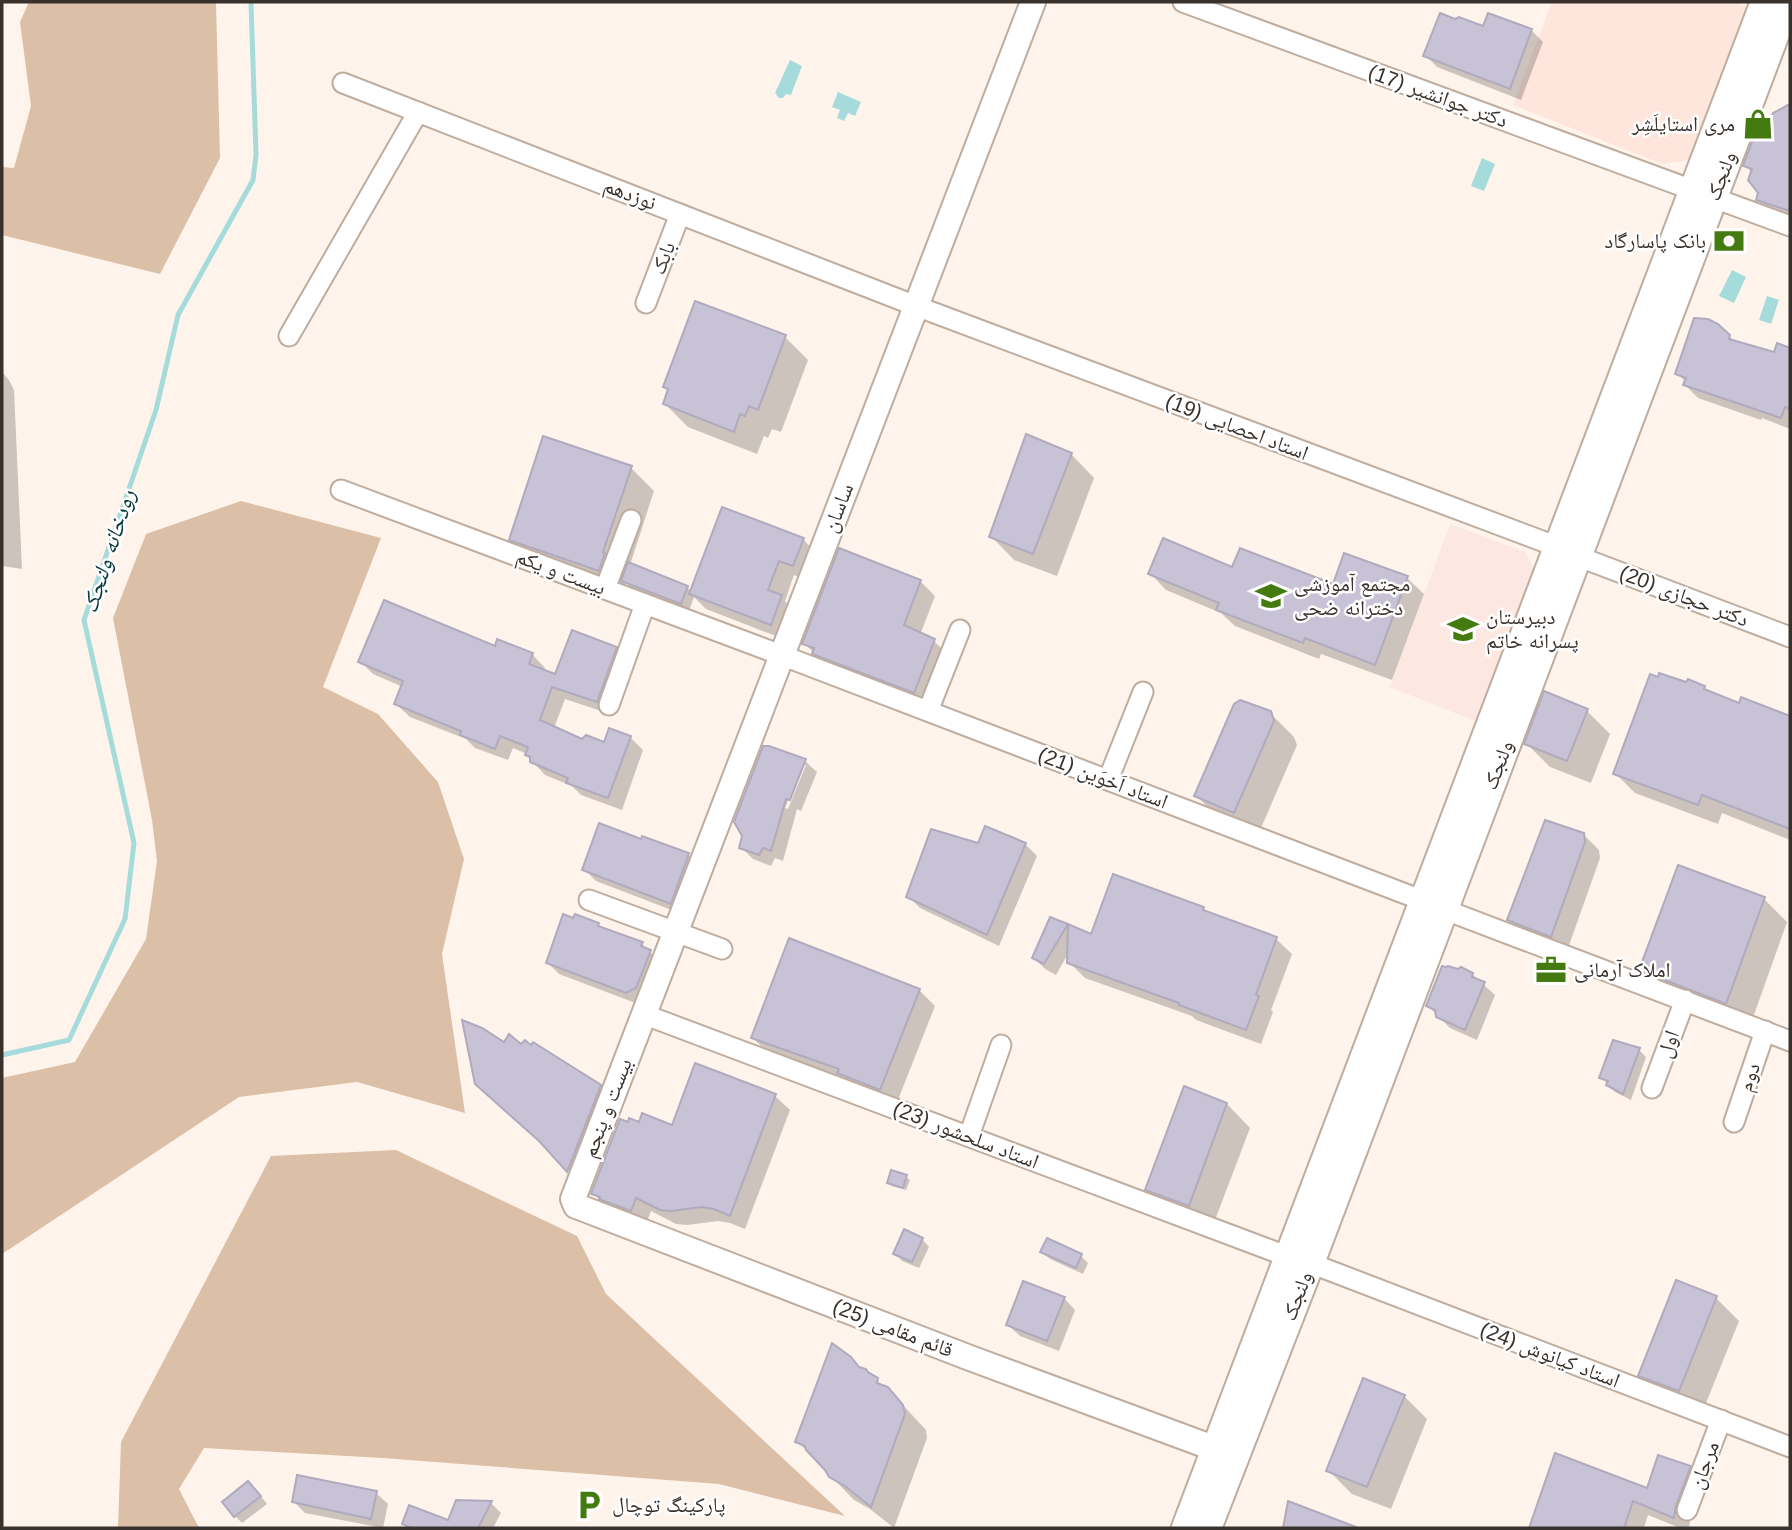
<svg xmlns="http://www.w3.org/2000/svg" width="1792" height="1530" font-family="Helvetica,'Noto Naskh Arabic',sans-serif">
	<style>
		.commercial { fill: #ffe6dd }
		.education { fill: #fce7e1 }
		.green { fill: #dcbfa7 }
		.water { fill: #a6dbdb }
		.shadow { fill: #0003; fill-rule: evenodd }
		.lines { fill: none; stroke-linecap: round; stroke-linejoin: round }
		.stream { stroke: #a6dbdb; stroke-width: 5 }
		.building { fill: #c8c2d6; stroke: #b0aabe; stroke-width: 2 }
		.minor-casing { stroke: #bead9f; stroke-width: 23 }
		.tertiary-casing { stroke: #bead9f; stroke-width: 28 }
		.secondary-casing { stroke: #bead9f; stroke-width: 32 }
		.minor { stroke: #fff; stroke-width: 19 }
		.tertiary { stroke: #fff; stroke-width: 24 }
		.secondary { stroke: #fff; stroke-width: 28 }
		.labels { text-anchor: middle; stroke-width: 5; stroke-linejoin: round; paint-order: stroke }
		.street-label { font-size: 21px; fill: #38312c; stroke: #fff }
		.poi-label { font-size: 21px; fill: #38312c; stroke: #fff; text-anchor: start }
		.water-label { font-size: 23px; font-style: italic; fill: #063a3b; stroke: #fff }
	</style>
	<rect width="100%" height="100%" fill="#fff4eb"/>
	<polygon class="commercial" points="1552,2 1734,2 1747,7 1688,160 1662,164 1513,105"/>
	<polygon class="education" points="1450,524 1526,552 1535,572 1480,723 1390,687"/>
	<g class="green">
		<polygon points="29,2 216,2 220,158 160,274 2,235 2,167 14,168 31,106 20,22"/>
		<polygon points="241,501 381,538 323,687 378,714 438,782 464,859 442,954 465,1113 357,1082 239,1097 2,1254 2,1078 75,1062 146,939 157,861 152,820 113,618 146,534"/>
		<polygon points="396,1150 577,1236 606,1294 845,1516 719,1484 383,1458 204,1448 179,1489 199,1528 118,1528 121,1442 271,1156"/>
	</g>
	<g class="water">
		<polygon points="790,60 802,66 791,95 786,94 783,98 779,98 775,93"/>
		<polygon points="838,92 861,102 855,116 848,113 844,121 837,118 840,110 832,107"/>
		<polygon points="1482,158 1495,164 1484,191 1471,186"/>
		<polygon points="1732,270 1746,277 1734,303 1719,296"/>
		<polygon points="1767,296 1779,300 1771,324 1759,320"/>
	</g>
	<g class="shadow">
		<polygon points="1484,29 1531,30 1543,42 1521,100 1437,67 1426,56"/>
		<polygon points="1790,106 1790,222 1774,216 1758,200 1760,193 1752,173 1745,165 1770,126 1774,114"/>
		<polygon points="1729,336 1736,343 1775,355 1778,345 1790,350 1790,429 1762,418 1761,420 1698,398 1685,385 1686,382 1677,373"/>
		<polygon points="785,337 808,360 781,432 772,429 768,438 764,436 757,454 688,427 665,404"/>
		<polygon points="2,372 9,380 14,390 22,569 2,566"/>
		<polygon points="1071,454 1094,478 1057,576 1014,560 991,536"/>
		<polygon points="631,468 654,491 630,565 687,587 691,591 803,539 818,555 808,581 794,575 785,601 796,613 786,640 706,609 694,597 689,611 631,588 626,583 622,593 534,563 511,539"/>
		<polygon points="1233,570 1334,586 1407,578 1424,594 1392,680 1321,654 1319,659 1235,626 1221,613 1166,590 1150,573"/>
		<polygon points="920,581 935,596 920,635 934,641 949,656 929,706 829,668 804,643"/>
		<polygon points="496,648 532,654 545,668 544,672 556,676 616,649 629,662 610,714 565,699 554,728 583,741 605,744 630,737 643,750 622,810 581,795 572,786 545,775 532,761 527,754 513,748 508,760 475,748 466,739 410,717 396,704 403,687 373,674 360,661"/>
		<polygon points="1704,687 1711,694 1740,705 1742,699 1790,718 1790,840 1722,813 1718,824 1635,793 1615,773"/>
		<polygon points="1587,711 1610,734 1591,783 1550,767 1526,743"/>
		<polygon points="1270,713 1294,737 1297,745 1258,835 1219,819 1196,795"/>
		<path d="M764,748H768L805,761L817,772L801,811L797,809L783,861L775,858L771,866L753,859L741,847L744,836L736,822ZM802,765H806L788,809L785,808Z"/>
		<polygon points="1583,834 1599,850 1600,858 1567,951 1524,935 1509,920"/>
		<polygon points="643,838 688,855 700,866 682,914 596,881 584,869"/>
		<polygon points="1025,844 1037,856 999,946 920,908 908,896 980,845"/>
		<polygon points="1764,899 1787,922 1750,1026 1664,993 1641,970"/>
		<polygon points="1203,908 1208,913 1276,939 1292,954 1271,1010 1273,1012 1261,1044 1196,1020 1192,1016 1085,978 1069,962 1069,952 1056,975 1045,969 1034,958 1067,925 1070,929 1093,936"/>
		<polygon points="598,925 603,929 642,944 661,963 638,1004 559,974 548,963"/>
		<polygon points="1472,974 1495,995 1477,1040 1450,1028 1428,1006"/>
		<polygon points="919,990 935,1006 896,1105 769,1054 753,1038"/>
		<polygon points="504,1044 600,1086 611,1098 579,1182 547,1148"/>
		<polygon points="1639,1050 1646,1057 1631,1100 1615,1092 1601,1077"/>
		<polygon points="775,1096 790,1110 745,1229 730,1223 718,1221 687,1225 676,1224 651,1211 646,1224 608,1208 593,1193 640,1124 673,1128"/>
		<polygon points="1227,1104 1250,1128 1212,1228 1170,1213 1147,1189"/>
		<polygon points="906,1177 910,1180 906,1190 892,1186 889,1182"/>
		<polygon points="922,1239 929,1247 919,1268 902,1261 895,1253"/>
		<polygon points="1042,1252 1081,1256 1088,1263 1083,1274 1050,1259"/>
		<polygon points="1064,1298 1075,1310 1059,1351 1020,1336 1008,1325"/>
		<polygon points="1716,1298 1739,1321 1702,1413 1663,1399 1640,1375"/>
		<polygon points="861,1370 887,1388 926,1430 927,1438 894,1528 870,1509 854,1500 797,1441"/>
		<polygon points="1404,1396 1427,1419 1391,1509 1352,1494 1328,1470"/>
		<polygon points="1556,1455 1648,1490 1690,1467 1705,1482 1690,1521 1689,1528 1680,1528 1648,1515 1644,1528 1531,1528"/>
		<polygon points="256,1490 267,1504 242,1523 235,1516"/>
		<polygon points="376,1493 388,1504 383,1528 305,1513 294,1502"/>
		<polygon points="457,1501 491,1503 501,1513 493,1528 408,1528 404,1524 449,1522"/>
	</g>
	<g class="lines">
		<polyline class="stream" points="2,1055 69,1040 125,919 134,843 84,620 156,410 178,315 253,180 256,155 251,2"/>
	</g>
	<g class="building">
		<polygon points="1440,13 1455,19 1459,17 1483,26 1488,13 1532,29 1510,89 1423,56"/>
		<polygon points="1790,104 1790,211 1756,200 1758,193 1748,180 1752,169 1743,166 1760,120 1769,123 1773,113"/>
		<polygon points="695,301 786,335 758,410 749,406 745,416 740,414 734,432 663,404 668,389 663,387"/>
		<polygon points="1694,318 1708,319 1718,324 1730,335 1729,339 1774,352 1777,343 1790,348 1790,409 1785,407 1781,418 1683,385 1686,378 1675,374"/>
		<polygon points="1026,434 1072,453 1033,554 989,537"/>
		<polygon points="543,436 632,466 603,552 605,553 599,571 509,540"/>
		<polygon points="722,507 804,538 793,566 779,561 768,590 782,595 771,625 689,594"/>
		<polygon points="1163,538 1232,567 1240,548 1333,584 1344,553 1408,576 1375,665 1305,638 1303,643 1216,610 1219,603 1148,574"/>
		<polygon points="839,548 921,580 904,625 935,639 914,693 812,654 814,648 802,644"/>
		<polygon points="628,562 688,586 681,604 621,581"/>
		<polygon points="384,600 495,646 497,639 533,653 529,664 555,674 572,630 617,647 597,702 552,687 540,720 582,739 586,735 604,742 609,728 631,736 608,798 566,783 568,778 530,762 530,757 525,755 528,747 500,736 495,749 460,735 461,731 394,704 403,681 358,662"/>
		<polygon points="1659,673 1686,682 1688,679 1705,686 1704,689 1739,703 1741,697 1790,716 1790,829 1702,795 1698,805 1613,774 1650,674 1658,677"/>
		<polygon points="1544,691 1588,709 1567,761 1524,744"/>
		<polygon points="1240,700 1271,711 1274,721 1234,813 1194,796 1234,704"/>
		<polygon points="763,746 769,746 806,759 790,800 786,799 771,851 763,848 759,855 739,848 742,836 734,822"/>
		<polygon points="1545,820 1584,833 1585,842 1551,937 1507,920"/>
		<polygon points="599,823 641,839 642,836 689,853 671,904 582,870"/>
		<polygon points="985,826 1026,843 987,935 906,897 931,829 978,843"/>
		<polygon points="1678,865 1765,897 1726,1004 1639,970"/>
		<polygon points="1113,874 1204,907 1203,910 1277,937 1256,995 1259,996 1246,1030 1179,1005 1179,1003 1067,963 1068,924 1091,934"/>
		<polygon points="563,914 573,918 575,914 599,923 598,926 643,942 641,946 651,950 636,988 626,993 546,963"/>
		<polygon points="1050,917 1068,924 1044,964 1032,958"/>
		<polygon points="789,938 920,989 880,1090 837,1073 839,1069 751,1038"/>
		<polygon points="1442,966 1446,967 1448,966 1458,969 1461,967 1473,973 1472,977 1485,982 1465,1030 1436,1017 1435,1010 1426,1006"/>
		<polygon points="462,1020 482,1028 504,1042 509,1034 521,1044 525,1040 531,1045 533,1042 601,1085 567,1172 539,1141 475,1084"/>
		<polygon points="1613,1040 1640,1048 1623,1094 1606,1085 1608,1081 1599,1078"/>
		<polygon points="695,1063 776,1094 730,1216 714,1209 702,1207 671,1211 660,1210 636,1198 631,1211 599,1199 600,1197 591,1194 620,1119 628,1122 629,1118 639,1122 642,1113 672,1125"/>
		<polygon points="1184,1086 1227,1103 1189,1206 1145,1190"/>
		<polygon points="891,1170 907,1175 903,1188 887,1183"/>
		<polygon points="904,1229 923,1238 912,1262 893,1254"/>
		<polygon points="1047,1238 1082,1254 1076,1268 1040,1252"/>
		<polygon points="1676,1280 1717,1296 1679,1391 1638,1376"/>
		<polygon points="1023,1281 1065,1297 1047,1341 1006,1325"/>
		<polygon points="832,1343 851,1357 859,1367 866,1369 868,1372 878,1378 877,1383 888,1387 903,1405 905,1414 871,1507 845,1486 829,1477 825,1470 806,1450 805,1446 795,1442"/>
		<polygon points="1363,1378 1405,1395 1367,1487 1326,1471"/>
		<polygon points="1555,1453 1647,1488 1658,1455 1691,1466 1676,1506 1674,1518 1633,1501 1624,1528 1529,1528"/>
		<polygon points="297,1475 377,1491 371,1519 292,1502"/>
		<polygon points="248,1481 261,1496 234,1517 222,1502"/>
		<polygon points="456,1500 492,1501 478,1528 412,1528 402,1524 409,1505 448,1520"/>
		<polygon points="1288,1501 1356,1527 1356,1528 1283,1528"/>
	</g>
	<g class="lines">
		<g class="minor-casing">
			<g id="minor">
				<polyline points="1183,2 1790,226"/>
				<polyline points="343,83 916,306 1558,547"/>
				<polyline points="646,303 680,214"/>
				<polyline points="289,336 418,112"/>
				<polyline points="341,490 781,655 1424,901"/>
				<polyline points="1577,556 1790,637"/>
				<polyline points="605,589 631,520"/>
				<polyline points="609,705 645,604"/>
				<polyline points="928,711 960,630"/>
				<polyline points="1108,780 1143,692"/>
				<polyline points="589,900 722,949"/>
				<polyline points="1443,909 1790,1041"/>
				<polyline points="643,1014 1289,1257"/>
				<polyline points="1652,1088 1685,1000"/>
				<polyline points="1734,1122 1765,1031"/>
				<polyline points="969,1136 1001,1045"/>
				<polyline points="1310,1263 1790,1447"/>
				<polyline points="1687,1510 1721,1420"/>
			</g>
		</g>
		<g class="tertiary-casing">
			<polyline id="tertiary" points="1033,2 573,1199 576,1206 579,1207 970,1358 1216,1449"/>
		</g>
		<g class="secondary-casing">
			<g id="secondary">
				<polyline points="1186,1528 1765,2"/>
				<polyline points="1207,1528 1310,1263 1787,2"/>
			</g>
		</g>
		<use href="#minor" class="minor"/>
		<use href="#tertiary" class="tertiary"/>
		<use href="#secondary" class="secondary"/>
	</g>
	<defs>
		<g id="shop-bare" transform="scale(2.415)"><path d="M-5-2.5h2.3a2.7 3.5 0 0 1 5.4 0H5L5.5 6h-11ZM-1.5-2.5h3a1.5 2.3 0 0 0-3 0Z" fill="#447b10" stroke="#fff" stroke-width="2.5" paint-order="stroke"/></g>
		<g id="bank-bare" transform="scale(2.415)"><path d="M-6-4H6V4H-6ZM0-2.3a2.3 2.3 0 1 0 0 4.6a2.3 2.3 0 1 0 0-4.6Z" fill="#447b10" stroke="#fff" stroke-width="2.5" paint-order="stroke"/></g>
		<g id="school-bare" transform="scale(2.415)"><path d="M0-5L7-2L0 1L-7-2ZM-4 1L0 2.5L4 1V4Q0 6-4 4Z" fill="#447b10" stroke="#fff" stroke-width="2.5" paint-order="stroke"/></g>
		<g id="office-bare" transform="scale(2.415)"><path d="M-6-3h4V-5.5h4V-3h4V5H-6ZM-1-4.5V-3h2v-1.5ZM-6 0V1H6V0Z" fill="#447b10" stroke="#fff" stroke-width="2.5" paint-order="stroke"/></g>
		<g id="parking-bare" transform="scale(2.415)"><path d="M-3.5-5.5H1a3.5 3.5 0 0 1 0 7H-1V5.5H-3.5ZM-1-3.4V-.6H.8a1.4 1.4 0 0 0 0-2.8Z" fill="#447b10" stroke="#fff" stroke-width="2.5" paint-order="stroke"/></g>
	</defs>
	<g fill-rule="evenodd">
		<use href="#shop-bare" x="1758" y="124"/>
		<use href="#bank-bare" x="1729" y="241"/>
		<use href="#school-bare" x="1271" y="596"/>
		<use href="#school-bare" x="1463" y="629"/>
		<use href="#office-bare" x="1551" y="970"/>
		<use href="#parking-bare" x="589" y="1505"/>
	</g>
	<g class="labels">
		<g class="street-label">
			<text transform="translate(1438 96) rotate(20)" y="7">دکتر جوانشیر (17)</text>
			<text transform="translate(1721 176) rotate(-69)" y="7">ولنجک</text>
			<text transform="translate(630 194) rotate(21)" y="7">نوزدهم</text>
			<text transform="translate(663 258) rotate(-69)" y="7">بابک</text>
			<text transform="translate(1237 427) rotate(21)" y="7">استاد احصایی (19)</text>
			<text transform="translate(838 508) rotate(-69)" y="7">ساسان</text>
			<text transform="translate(561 572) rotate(21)" y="7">بیست و یکم</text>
			<text transform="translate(1684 596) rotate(21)" y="7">دکتر حجازی (20)</text>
			<text transform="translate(1498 765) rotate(-69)" y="7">ولنجک</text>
			<text transform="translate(1103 778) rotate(21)" y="7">استاد اَخوَين (21)</text>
			<text transform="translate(1668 1044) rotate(-70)" y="7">اول</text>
			<text transform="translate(1749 1077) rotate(-71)" y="7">دوم</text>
			<text transform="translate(607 1108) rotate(-69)" y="7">بیست و پنجم</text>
			<text transform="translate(966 1135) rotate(21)" y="7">استاد سلحشور (23)</text>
			<text transform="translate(1297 1296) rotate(-69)" y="7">ولنجک</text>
			<text transform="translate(893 1328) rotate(21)" y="7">قائم مقامی (25)</text>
			<text transform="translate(1550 1355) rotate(21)" y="7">استاد کیانوش (24)</text>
			<text transform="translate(1704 1465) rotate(-69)" y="7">مرجان</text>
		</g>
		<g class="poi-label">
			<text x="1735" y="131" text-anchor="end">مری استایلَشِر</text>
			<text x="1706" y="248" text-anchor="end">بانک پاسارگاد</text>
			<text x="1294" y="591">مجتمع آموزشی<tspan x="1294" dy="24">دخترانه ضحی</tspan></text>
			<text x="1486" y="624">دبیرستان<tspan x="1486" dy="24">پسرانه خاتم</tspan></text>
			<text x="1574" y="977">املاک آرمانی</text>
			<text x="612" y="1512">پارکینگ توچال</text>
		</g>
		<g class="water-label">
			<text transform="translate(108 551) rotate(-72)" y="8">رودخانه ولنجک</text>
		</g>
	</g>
	<rect width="1792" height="1530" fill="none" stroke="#38312c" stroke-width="7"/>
</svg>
